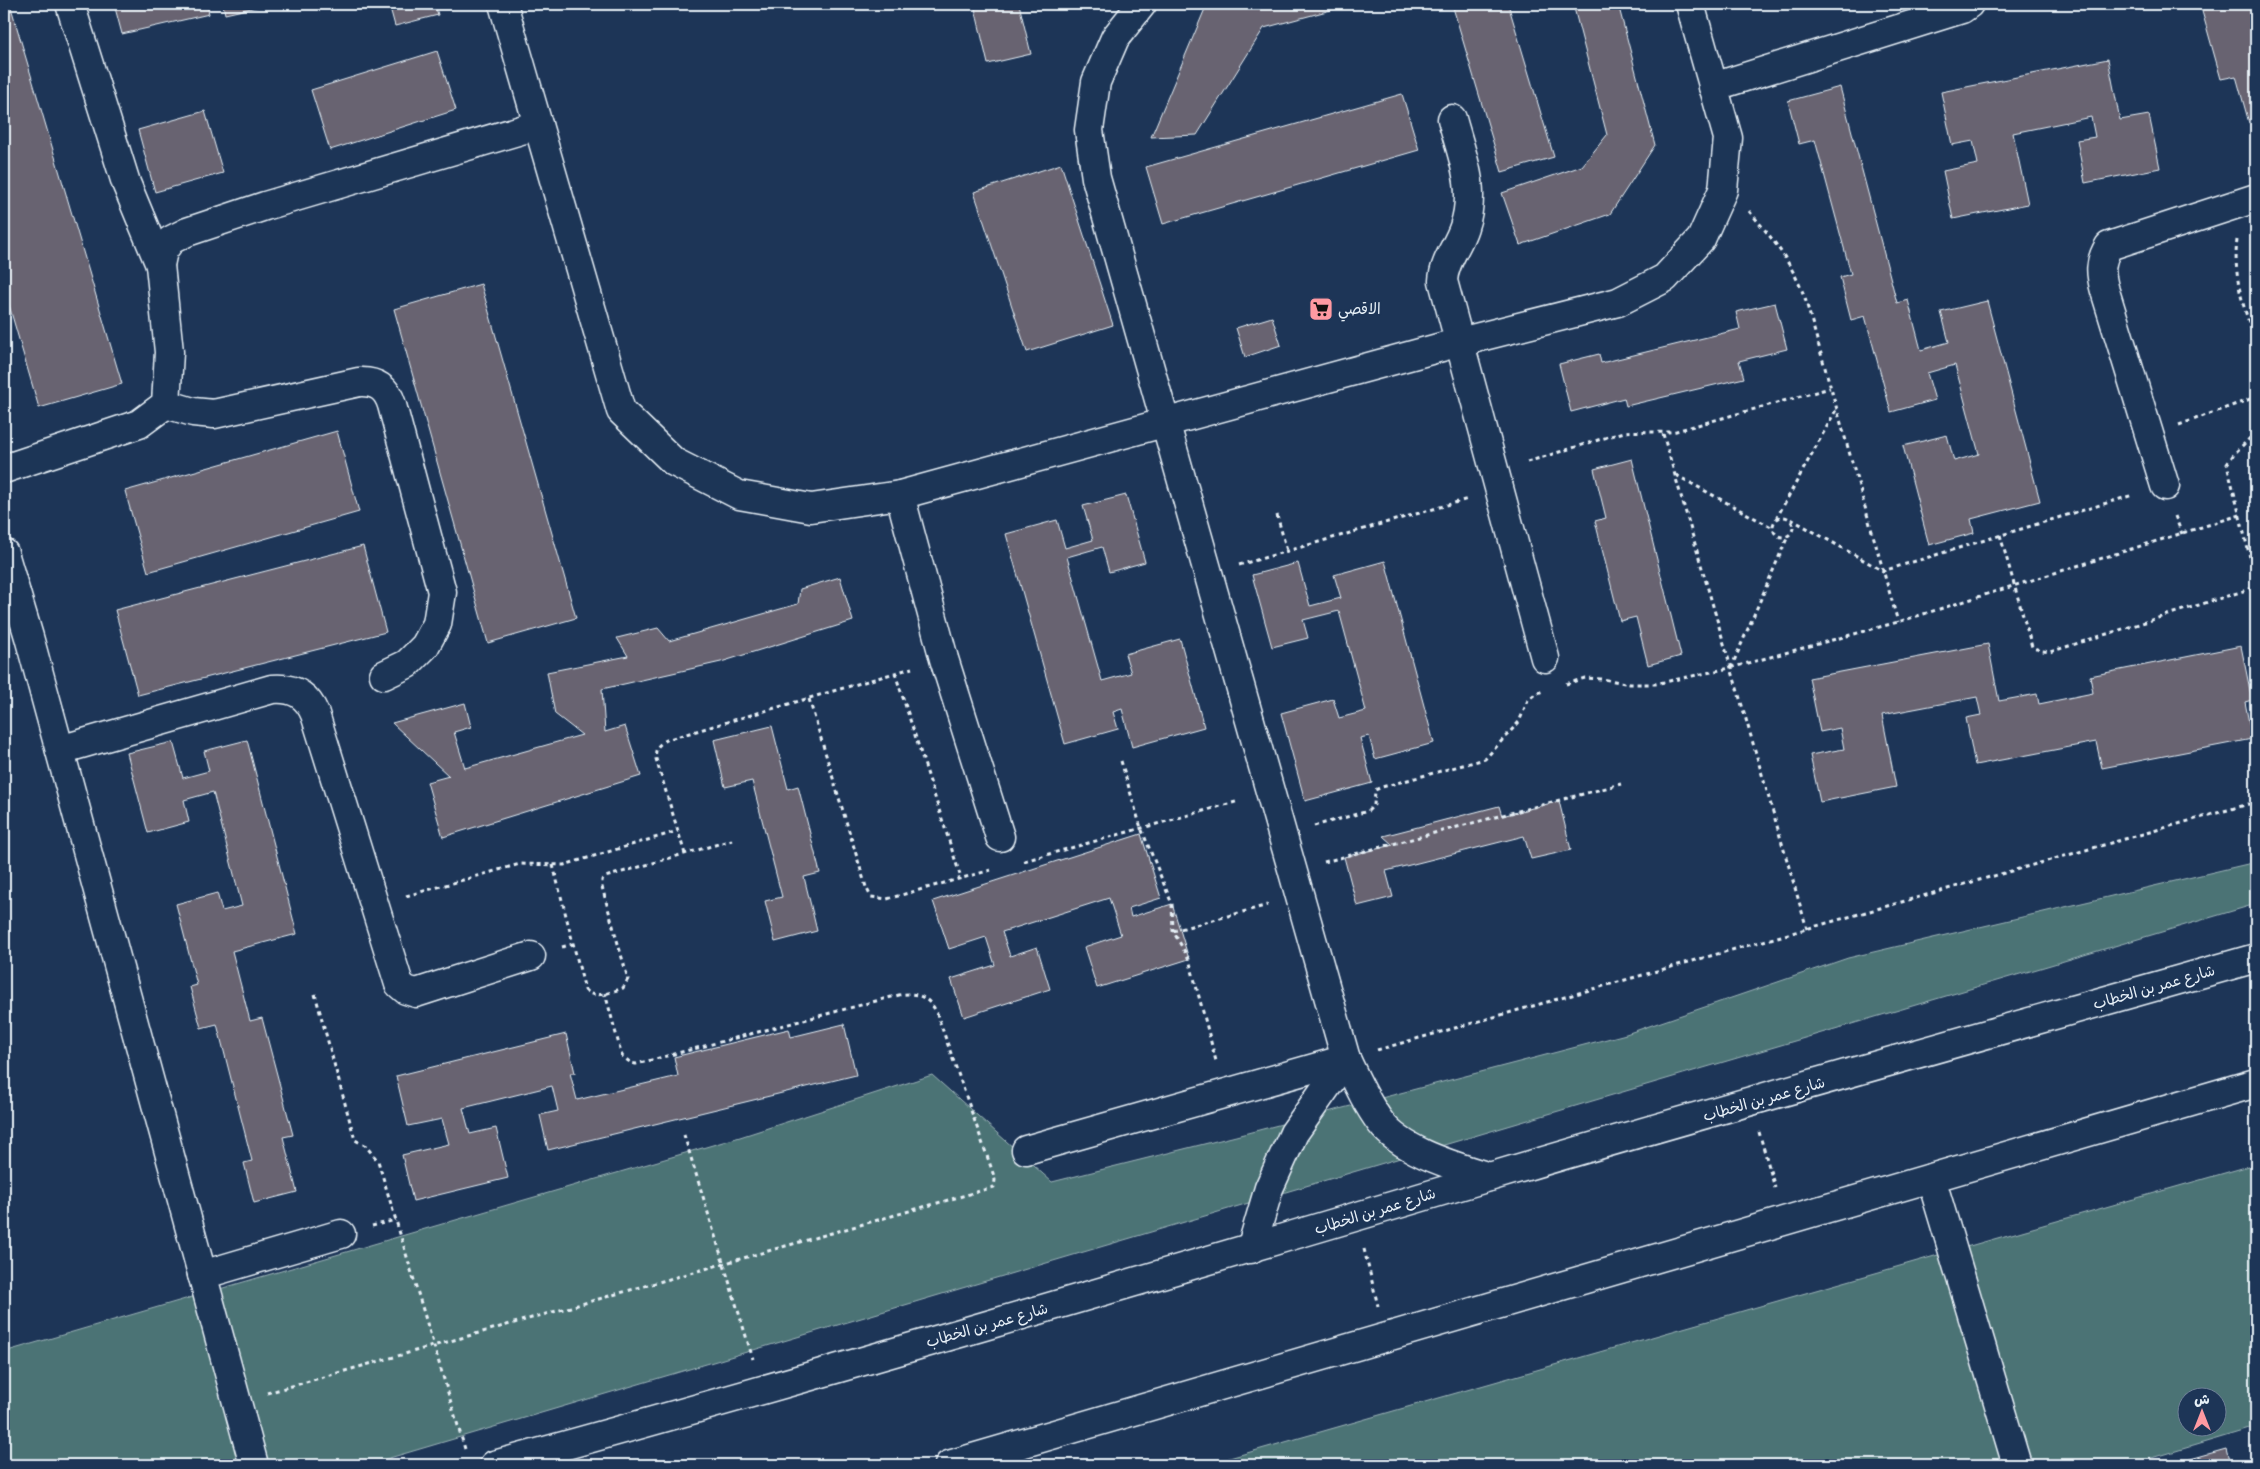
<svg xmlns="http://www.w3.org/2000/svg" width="2260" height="1469" font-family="Dekko,'Playpen Sans Arabic',sans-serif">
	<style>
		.green { fill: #4c7375; stroke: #9ab2b6; fill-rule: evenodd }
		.building { fill: #676471; stroke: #e8f1f8 }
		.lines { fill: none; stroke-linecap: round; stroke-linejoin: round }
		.minor-casing { stroke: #e8f1f8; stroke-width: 31 }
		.path { stroke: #e8f1f8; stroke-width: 3; stroke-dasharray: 4 4; stroke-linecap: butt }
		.minor { stroke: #1d3557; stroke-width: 28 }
		.labels { text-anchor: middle; stroke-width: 4; stroke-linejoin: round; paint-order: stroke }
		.poi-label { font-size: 15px; fill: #e8f1f8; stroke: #1d3557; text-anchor: start }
		.street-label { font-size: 15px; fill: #e8f1f8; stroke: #1d3557 }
	</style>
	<rect width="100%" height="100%" fill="#1d3557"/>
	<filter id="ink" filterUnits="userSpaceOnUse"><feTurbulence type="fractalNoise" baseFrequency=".02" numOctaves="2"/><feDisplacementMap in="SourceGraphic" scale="10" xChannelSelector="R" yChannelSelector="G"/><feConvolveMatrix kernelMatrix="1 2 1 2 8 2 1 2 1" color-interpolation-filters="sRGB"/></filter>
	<g filter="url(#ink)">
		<g class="green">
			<polygon points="2256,862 2256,904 366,1465 4,1465 4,1352 740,1137 932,1075 1052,1182 1236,1136 1626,1034 1848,958"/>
			<path d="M2256,1164V1427L2129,1465H1205ZM2188,1396H2218V1426H2188Z"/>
		</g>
		<g class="building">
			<polygon points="4,4 10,4 122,384 39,408 4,288"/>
			<polygon points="114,4 207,4 209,14 122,34"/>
			<polygon points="223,4 269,4 225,14"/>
			<polygon points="389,4 435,4 438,15 395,26"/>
			<polygon points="974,4 1019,4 1031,54 988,64"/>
			<polygon points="1207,4 1353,4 1264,28 1197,135 1151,137"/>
			<polygon points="1452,4 1508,4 1554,157 1502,172"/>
			<polygon points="1573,4 1618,4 1655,145 1610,214 1520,245 1502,193 1582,166 1607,135"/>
			<polygon points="2200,4 2251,4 2256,22 2256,121 2249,123 2236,76 2221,79"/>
			<polygon points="437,51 456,110 330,150 311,90"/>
			<polygon points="2108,59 2120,120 2149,115 2160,168 2085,183 2077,140 2095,137 2091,117 2013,133 2028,204 1953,219 1943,171 1978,164 1973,141 1952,145 1941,92"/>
			<polygon points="1840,87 1897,303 1908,300 1921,350 1949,342 1941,312 1987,301 2040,501 1971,519 1974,533 1929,545 1903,446 1947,435 1954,461 1979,454 1955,365 1927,373 1935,400 1891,412 1865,316 1851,320 1840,277 1851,274 1815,140 1799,144 1788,101"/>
			<polygon points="1402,94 1419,150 1163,224 1146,167"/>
			<polygon points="205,111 223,173 155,192 138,130"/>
			<polygon points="1061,164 1113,325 1027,352 974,192"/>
			<polygon points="481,284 576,618 488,643 394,309"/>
			<polygon points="1775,303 1787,349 1739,361 1744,378 1626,406 1624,398 1571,412 1559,364 1599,354 1601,363 1740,329 1736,312"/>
			<polygon points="1272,317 1281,345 1245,357 1236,328"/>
			<polygon points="337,431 359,512 148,572 125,491"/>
			<polygon points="1632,459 1681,656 1648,665 1636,617 1620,621 1595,521 1606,518 1594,469"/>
			<polygon points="1126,495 1145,562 1109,572 1102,547 1067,557 1102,681 1131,673 1125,654 1180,639 1204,727 1132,747 1122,709 1113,712 1118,729 1065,744 1006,534 1057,520 1065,548 1093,540 1083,506"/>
			<polygon points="363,546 386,632 138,695 115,610"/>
			<polygon points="1385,561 1434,743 1375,759 1369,736 1360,738 1372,783 1305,801 1281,713 1333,699 1339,718 1366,711 1339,611 1303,620 1308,638 1272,647 1252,575 1298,563 1310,606 1341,598 1334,575"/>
			<polygon points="840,577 853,621 721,662 602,689 605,732 625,726 641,776 443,837 427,782 449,776 392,723 465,703 471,727 454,732 465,768 582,735 555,714 547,672 628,656 617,638 658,628 669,641 798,604 800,589"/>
			<polygon points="1988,644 1999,701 2037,694 2039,704 2093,693 2090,676 2241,646 2252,700 2245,702 2252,739 2102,768 2096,742 1975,765 1966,718 1981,715 1977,697 1882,715 1896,787 1820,802 1810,755 1844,749 1840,728 1820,732 1809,678"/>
			<polygon points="772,726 788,789 798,786 820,873 804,877 817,931 775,942 765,901 782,897 752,781 725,787 714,740"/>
			<polygon points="247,740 297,934 232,951 250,1021 262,1018 293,1135 283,1137 297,1192 254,1203 244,1163 252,1161 217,1024 201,1028 190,987 197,985 176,904 217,893 222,911 242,906 213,792 184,800 189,822 148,833 127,753 173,742 183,778 209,771 204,751"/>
			<polygon points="1559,801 1571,850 1531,859 1524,836 1386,871 1393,897 1357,906 1344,857 1393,845 1383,836 1499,806 1502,816"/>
			<polygon points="1141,834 1161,898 1129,908 1131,917 1172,904 1189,959 1097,988 1084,947 1121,935 1109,898 1002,932 1010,956 1037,947 1050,989 964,1017 951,979 995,965 986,937 949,949 933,901"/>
			<polygon points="844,1024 856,1075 548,1150 540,1115 558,1111 552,1086 463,1108 470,1134 496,1128 508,1178 413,1201 402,1155 449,1144 442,1119 408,1126 396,1076 566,1034 575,1073 570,1073 577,1100 678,1076 674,1057 789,1029 791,1037"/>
			<polygon points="2226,1449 2230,1465 2169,1465"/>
			<polygon points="2256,1461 2256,1465 2241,1465"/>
		</g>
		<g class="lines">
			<g class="minor-casing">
				<g id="minor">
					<polyline points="70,4 126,183 160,265"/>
					<polyline points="503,4 621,411 674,462 739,495 811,508 900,495 1460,342 1618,302 1665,278 1701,239 1723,190 1728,138 1690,4"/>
					<path d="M1142,4L1115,38L1096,82L1089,130L1096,178L1346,1059C1356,1080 1366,1103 1381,1123C1403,1152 1455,1166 1489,1177"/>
					<polyline points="1713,87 1962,9 1969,4"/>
					<path d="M1452,119C1462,156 1477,189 1464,227C1458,246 1444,261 1443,281L1545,658"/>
					<path d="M166,404L193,412L214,414L359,382C376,381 387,388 392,405L442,592L437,624L425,646L407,664L384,675"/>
					<polyline points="4,469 139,424 166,404 169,352 160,265 163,251 171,240 187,232 265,206 538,125"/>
					<path d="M2165,486L2105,291C2100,273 2099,262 2109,246L2256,198"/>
					<polyline points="900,495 944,659 1000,837"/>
					<polyline points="4,553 29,637 254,1465"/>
					<path d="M60,750L272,689C294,687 307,695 315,714L399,984L406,990L416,993L531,956"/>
					<polyline points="1026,1150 1346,1059"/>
					<polyline points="1931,1178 2017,1465"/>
					<polyline points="1251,1249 1269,1188 1294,1133 1346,1059"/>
					<polyline points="202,1275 341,1234"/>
					<path d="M494,1465C826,1374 1156,1276 1486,1178C1742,1102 1999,1031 2256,958"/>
					<polyline points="949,1465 2256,1083"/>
				</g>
			</g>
			<g class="path">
				<path d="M1749,211C1774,240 1791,262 1805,298L1898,622"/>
				<path d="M2237,240C2233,276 2243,308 2256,341"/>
				<polyline points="2179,425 2256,397"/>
				<polyline points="2256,432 2234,454 2227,464 2256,582"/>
				<polyline points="1663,434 1807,929"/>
				<path d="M1527,462L1624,432C1642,430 1659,434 1676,431L1830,388"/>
				<polyline points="1676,475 1773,528"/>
				<polyline points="1277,515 1287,551"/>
				<polyline points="2175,516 2182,534"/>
				<circle cx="1783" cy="527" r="10"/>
				<polyline points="1776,519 1836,410"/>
				<polyline points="1791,519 1883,571 2133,495"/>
				<polyline points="2000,535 2032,647 2042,651 2050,652 2256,587"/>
				<polyline points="1239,565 1468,499"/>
				<polyline points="1731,668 1788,536"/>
				<polyline points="895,673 961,878"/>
				<polyline points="1566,684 1585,678 1603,679 1630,684 1655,684 1730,668 1898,622 2240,515"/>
				<polyline points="809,699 866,887 871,897 887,899 991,870"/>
				<polyline points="1121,761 1141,828 1172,904 1173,931 1189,959 1216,1061"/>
				<polyline points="1314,826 1368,811 1374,805 1375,790 1382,787 1485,759 1519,722 1528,700 1535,694 1543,691"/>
				<path d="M685,854L656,759C654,747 660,743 669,739L912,668"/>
				<polyline points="1024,861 1239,801"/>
				<polyline points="1324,862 1621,784"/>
				<path d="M553,865L585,990C594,1000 611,992 623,988L628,979L602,887V880L605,877L732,840"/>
				<polyline points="406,896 520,864 564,865 678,831"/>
				<polyline points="1173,931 1268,905"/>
				<polyline points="562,947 573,944"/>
				<polyline points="315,994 355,1140 365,1145 378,1161 465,1449"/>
				<polyline points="1377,1050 2256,802"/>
				<polyline points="1759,1132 1775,1188"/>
				<polyline points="684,1135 753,1359"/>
				<polyline points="372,1226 396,1220"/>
				<polyline points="1364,1249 1378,1306"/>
				<path d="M267,1393L994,1187L995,1180L992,1170L936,1011C927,996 916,992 899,995L636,1064L631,1063L622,1056L605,993"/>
			</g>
			<use href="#minor" class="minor"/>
		</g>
	</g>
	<defs>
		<g id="supermarket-square" transform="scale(1.25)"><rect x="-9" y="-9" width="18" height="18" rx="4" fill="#ff9aa2" stroke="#1d3557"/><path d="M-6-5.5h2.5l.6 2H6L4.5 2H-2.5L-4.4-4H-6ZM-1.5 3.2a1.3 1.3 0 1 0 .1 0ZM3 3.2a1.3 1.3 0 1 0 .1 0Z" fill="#111"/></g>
	</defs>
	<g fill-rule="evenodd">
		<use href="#supermarket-square" x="1321" y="309"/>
	</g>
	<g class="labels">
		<g class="poi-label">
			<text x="1338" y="314">الاقصي</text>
		</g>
		<g class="street-label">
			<text transform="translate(2154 987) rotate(-16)" y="5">شارع عمر بن الخطاب</text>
			<text transform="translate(1764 1099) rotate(-16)" y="5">شارع عمر بن الخطاب</text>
			<text transform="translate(1375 1211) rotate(-17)" y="5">شارع عمر بن الخطاب</text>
			<text transform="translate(987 1325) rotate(-16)" y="5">شارع عمر بن الخطاب</text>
		</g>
	</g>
	<rect width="2260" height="1469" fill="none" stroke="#1d3557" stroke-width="20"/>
	<rect x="10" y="10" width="2240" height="1449" fill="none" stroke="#e8f1f8" stroke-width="2" filter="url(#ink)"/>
	<g transform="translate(2202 1412)"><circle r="24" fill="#1d3557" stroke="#6e8097"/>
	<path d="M0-4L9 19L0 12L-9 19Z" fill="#ff9aa2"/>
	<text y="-8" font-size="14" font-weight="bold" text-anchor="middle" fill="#e8f1f8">ش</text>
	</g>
</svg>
